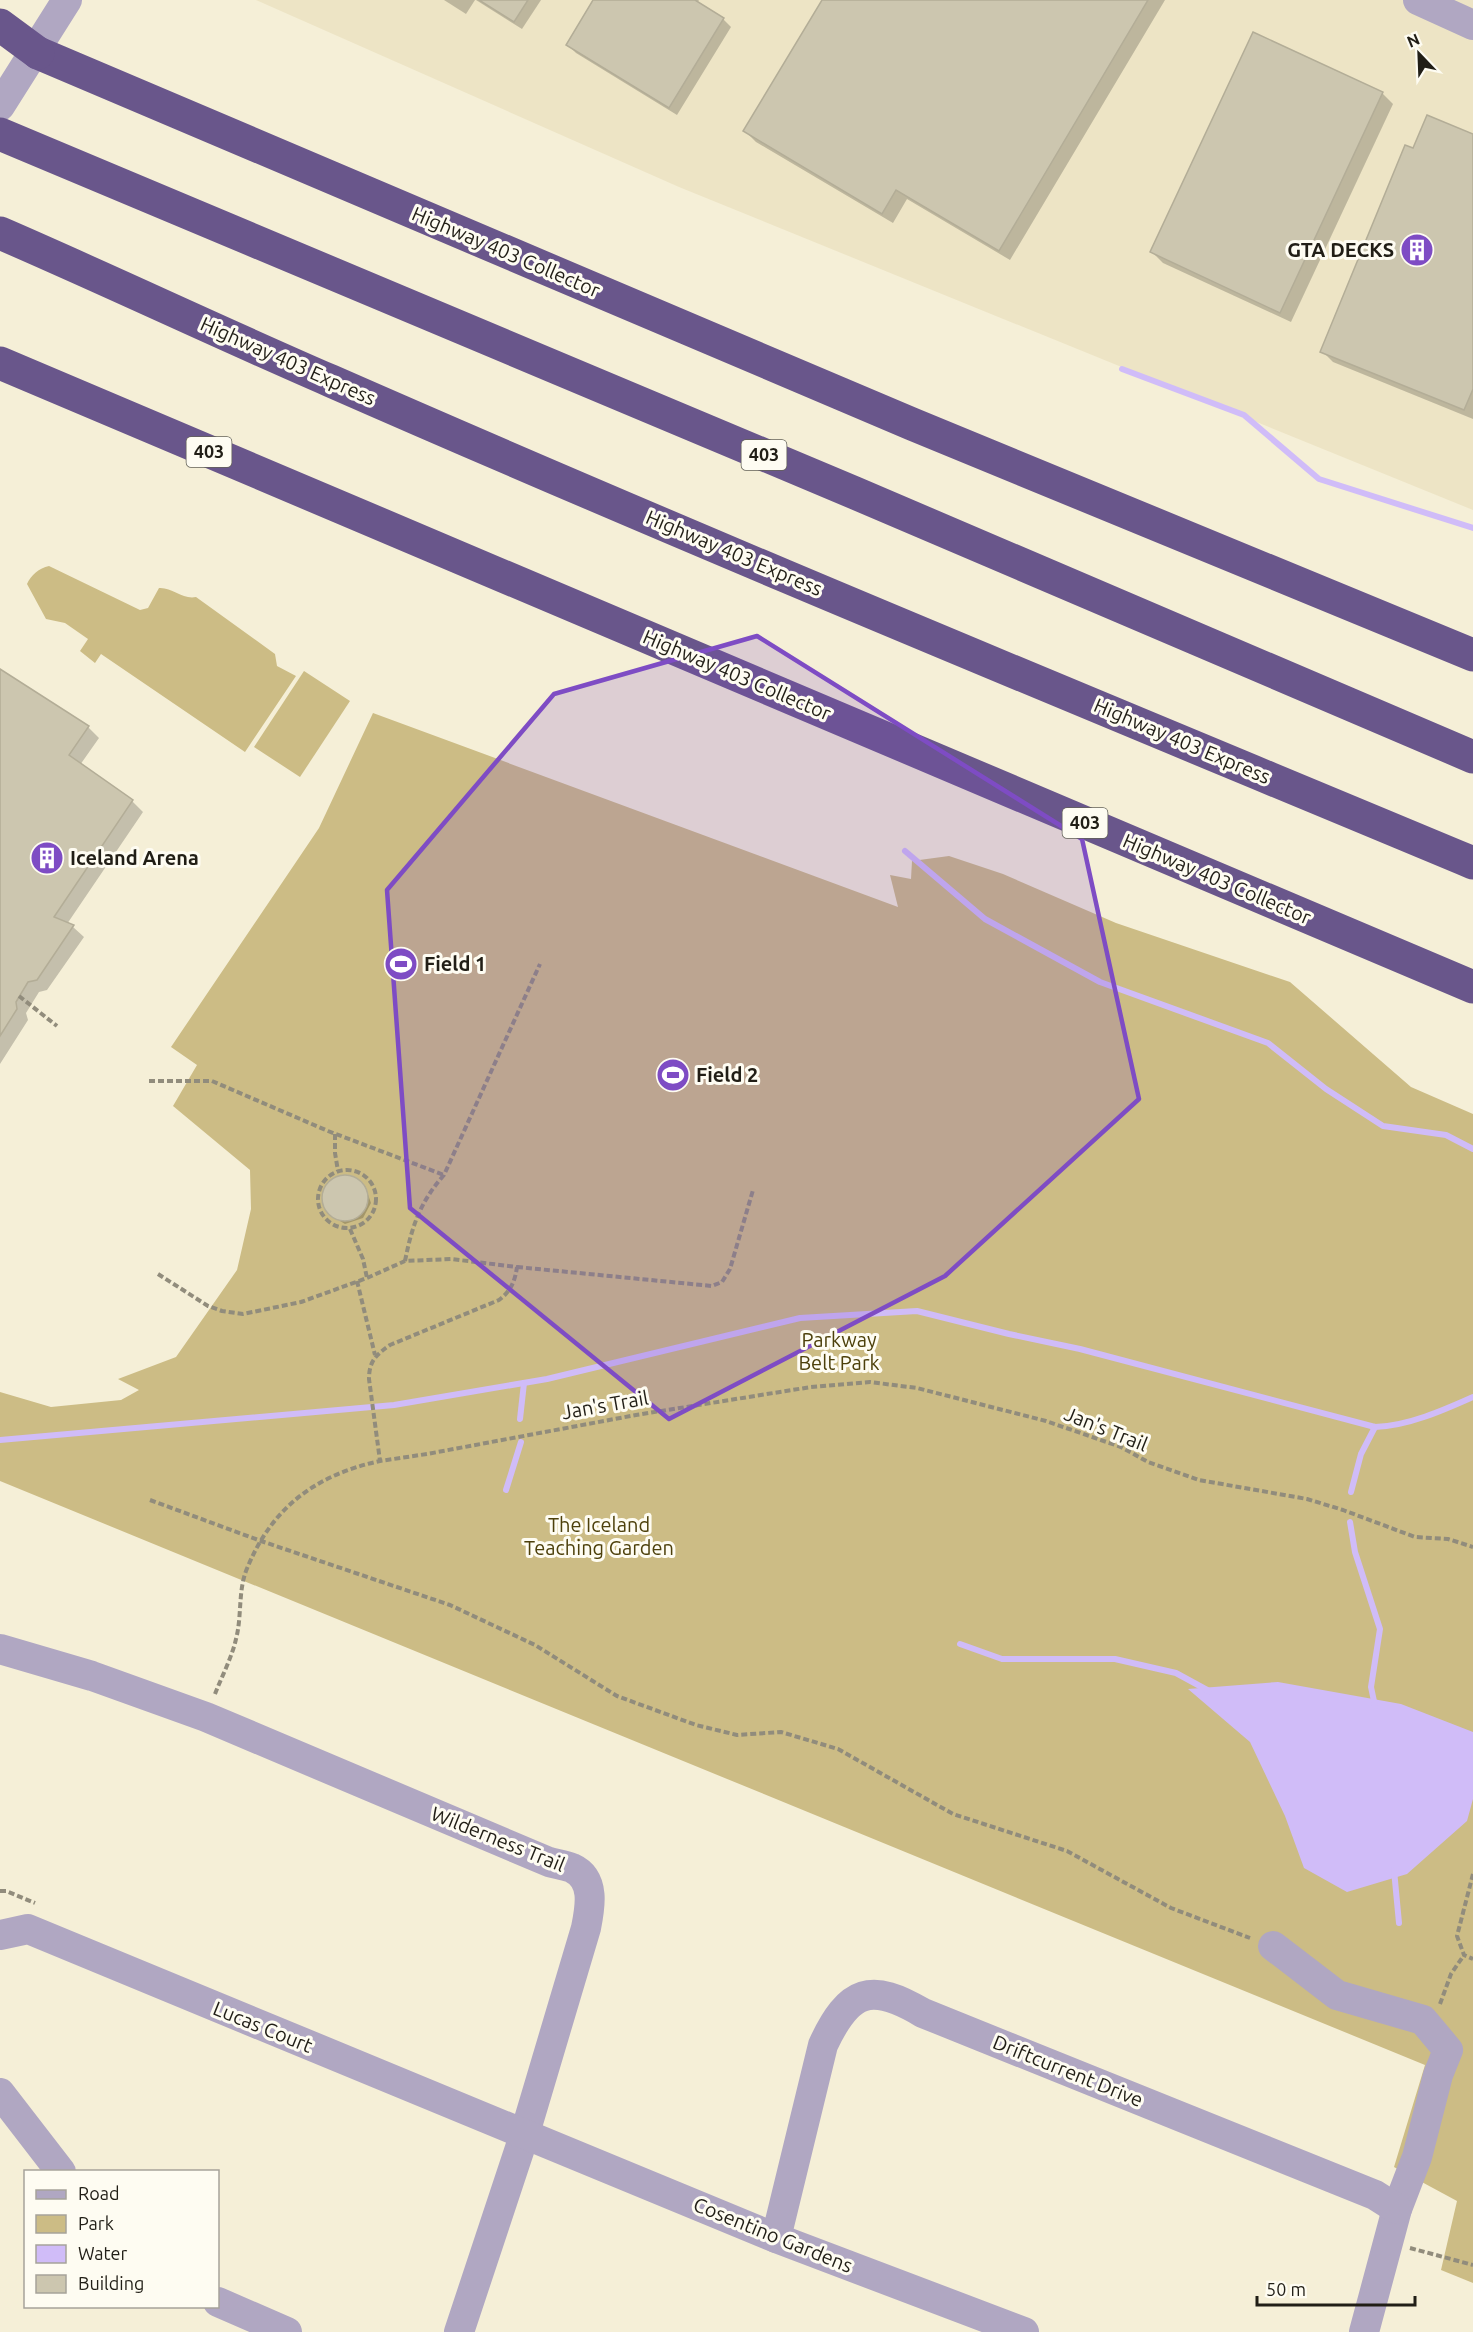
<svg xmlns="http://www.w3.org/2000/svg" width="1473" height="2332" font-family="Ubuntu,sans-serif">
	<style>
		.built { fill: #ede4c5 }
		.green { fill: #ccbc85 }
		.water { fill: #d0bcf8 }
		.shadow { fill: #0003 }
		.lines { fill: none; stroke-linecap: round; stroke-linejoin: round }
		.stream { stroke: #d0bcf8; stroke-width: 6 }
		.building { fill: #ccc6af; stroke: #b3ad97; stroke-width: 1.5 }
		.path { stroke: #918c7c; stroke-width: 4; stroke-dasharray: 6 3; stroke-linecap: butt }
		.minor { stroke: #b0a7c2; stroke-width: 30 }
		.highway { stroke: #69568b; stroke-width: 33 }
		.highway-bridge { stroke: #69568b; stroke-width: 33 }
		.marked { fill: #7e4cc4; fill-opacity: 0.2; stroke: #7e4cc4; stroke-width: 4.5; stroke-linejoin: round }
		.labels { text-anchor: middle; stroke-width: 6; stroke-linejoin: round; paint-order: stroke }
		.shield { fill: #fefcf2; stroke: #636158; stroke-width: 1.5 }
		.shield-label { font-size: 18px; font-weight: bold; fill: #211e16 }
		.poi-label { font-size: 20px; font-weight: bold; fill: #211e16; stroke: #fefcf2; text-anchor: start }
		.street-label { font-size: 20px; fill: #211e16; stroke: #fefcf2 }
		.park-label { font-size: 20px; fill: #4d400b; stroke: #fefcf2 }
	</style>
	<rect width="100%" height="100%" fill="#f5efd7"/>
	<polygon class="built" points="256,0 1473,0 1473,510 679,187"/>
	<g class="green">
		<path d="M49,566L140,610L148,608L159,588C172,587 183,600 196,597L275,654L277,666L296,676L245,752L101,654L95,663L80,651L88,639L65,623L46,619L27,584C31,575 39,568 49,566Z"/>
		<polygon points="304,671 350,701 300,777 254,747"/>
		<polygon points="373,713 898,907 890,875 911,879 912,861 949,856 1003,874 1116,923 1290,982 1411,1087 1473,1114 1473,2283 1441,2270 1457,2201 1394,2167 1425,2065 0,1481 0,1392 51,1407 121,1400 139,1390 118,1379 176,1357 237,1270 251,1209 250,1170 173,1106 197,1065 171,1047 319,828"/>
	</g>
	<polygon class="water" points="1278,1682 1401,1704 1473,1732 1473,1799 1467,1821 1407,1874 1347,1892 1304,1868 1285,1816 1250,1742 1188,1689"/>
	<g class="shadow">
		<polygon points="444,0 475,0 466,14"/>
		<polygon points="476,0 541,0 522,29"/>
		<polygon points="595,0 699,0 697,3 723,19 731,27 677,115 576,53 568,45"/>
		<polygon points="823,0 1165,0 1010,260 907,199 893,223 756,142 745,131"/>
		<polygon points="1254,34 1382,93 1393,104 1291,322 1163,263 1152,252"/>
		<polygon points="1473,135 1473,419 1333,362 1322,351 1414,150"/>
		<polygon points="0,671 88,727 99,738 80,765 132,801 143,812 67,924 73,927 84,937 47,990 39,992 26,1013 28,1020 0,1064"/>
		<polygon points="347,1176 365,1186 371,1203 363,1218 345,1224 327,1213 323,1197 330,1182"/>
	</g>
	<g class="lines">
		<g class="stream">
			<polyline points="1122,369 1244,415 1319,479 1473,528"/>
			<polyline points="905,851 985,919 1100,982 1268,1043 1326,1089 1383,1126 1446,1135 1473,1149"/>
			<polyline points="520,1419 524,1383"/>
			<path d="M0,1440L394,1405L547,1379L800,1318L917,1311L1009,1334L1080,1349L1375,1427C1408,1426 1444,1410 1473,1397"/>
			<polyline points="506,1490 521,1442"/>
			<polyline points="1351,1492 1361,1454 1375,1427"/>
			<polyline points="1350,1522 1355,1552 1380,1629 1371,1687 1375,1706"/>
			<polyline points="960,1644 1002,1659 1115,1659 1176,1673 1209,1691"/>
			<polyline points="1394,1870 1399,1923"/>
		</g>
	</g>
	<g class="building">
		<polygon points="479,0 528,0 514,22"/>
		<polygon points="593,0 695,0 724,18 669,108 566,45"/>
		<polygon points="822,0 1148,0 999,251 896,190 882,214 743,131"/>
		<polygon points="1253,32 1383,92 1280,313 1150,252"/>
		<polygon points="1427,115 1473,134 1473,389 1464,410 1320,352 1405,145 1413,148"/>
		<polygon points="0,669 89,726 69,755 133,800 54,917 74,925 37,980 28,982 16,1002 17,1009 0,1036"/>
		<circle cx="345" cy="1198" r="23"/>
	</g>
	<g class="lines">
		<g class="path">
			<polyline points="19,996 57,1026"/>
			<polyline points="149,1081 212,1081 328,1131 444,1175"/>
			<polyline points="335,1134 335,1153 338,1171"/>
			<circle cx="347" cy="1199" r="29"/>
			<polyline points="350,1229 363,1259 367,1278"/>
			<path d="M405,1261C412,1226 420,1202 444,1175L540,964"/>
			<polyline points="517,1267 712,1286 722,1282 730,1269 753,1190"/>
			<path d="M158,1274L208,1306L222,1311L243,1314L301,1302L367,1278L405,1261L451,1259L517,1267C515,1281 511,1291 499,1300L390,1345C376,1355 369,1361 369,1379L380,1461L427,1454L636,1415L811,1387L870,1382L917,1388L1046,1421L1121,1447L1148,1462L1199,1480L1307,1499L1343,1510L1415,1537L1448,1539L1473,1547"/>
			<polyline points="357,1281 375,1355"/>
			<polyline points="150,1500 261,1541 450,1605 535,1645 617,1696 696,1725 737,1735 781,1732 838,1749 953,1814 1067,1851 1171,1908 1250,1938"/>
			<path d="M215,1694C222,1676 232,1657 236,1639C242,1616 238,1593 246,1571C271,1508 315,1475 380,1461"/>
			<polyline points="1473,1874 1457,1936 1464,1955 1473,1959"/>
			<polyline points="0,1891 6,1891 35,1903"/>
			<polyline points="1440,2004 1451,1974 1464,1955"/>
			<polyline points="1410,2248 1473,2265"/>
		</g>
		<g class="minor">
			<polyline points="1418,0 1473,25"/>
			<polyline points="0,106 67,0"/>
			<path d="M0,1649L92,1676L206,1717L549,1862C556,1864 565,1865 572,1868C596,1879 590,1908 586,1928L525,2133L459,2332"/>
			<polyline points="0,1935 28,1929 776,2238 1024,2332"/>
			<polyline points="1273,1946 1337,1995 1423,2020 1448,2050 1438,2075 1417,2157 1397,2209 1364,2332"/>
			<polyline points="0,2093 61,2172"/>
			<path d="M776,2238L823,2045C849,1989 871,1982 923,2013L1375,2195L1397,2209"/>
			<polyline points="218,2302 287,2332"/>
		</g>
		<g class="highway">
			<polyline points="38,53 912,424 1473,655"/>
			<polyline points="0,134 855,493 1473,757"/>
			<path d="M0,233C111,281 220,333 331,381C709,547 1092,704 1473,863"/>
			<polyline points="0,363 1473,987"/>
		</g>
		<polyline class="highway-bridge" points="0,25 38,53"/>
	</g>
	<path class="marked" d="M757,636L1082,839L1139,1099L945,1276L669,1419L410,1208L387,890L554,694Z"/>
	<defs>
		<g id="building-disc" transform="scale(1.725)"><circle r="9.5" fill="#7e4cc4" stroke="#fefcf2"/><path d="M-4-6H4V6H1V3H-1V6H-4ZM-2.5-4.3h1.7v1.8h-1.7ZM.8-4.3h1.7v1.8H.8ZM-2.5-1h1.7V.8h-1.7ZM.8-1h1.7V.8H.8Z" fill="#fff"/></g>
		<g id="stadium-disc" transform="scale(1.725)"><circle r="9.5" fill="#7e4cc4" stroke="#fefcf2"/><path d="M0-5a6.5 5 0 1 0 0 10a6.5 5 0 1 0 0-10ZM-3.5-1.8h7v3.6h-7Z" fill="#fff"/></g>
	</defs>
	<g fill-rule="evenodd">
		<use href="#building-disc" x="1417" y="250"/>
		<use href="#building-disc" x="47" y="858"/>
		<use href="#stadium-disc" x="401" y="964"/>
		<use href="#stadium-disc" x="673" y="1075"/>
	</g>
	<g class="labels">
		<g class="shield">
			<rect x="186.5" y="437" width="45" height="30" rx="4.5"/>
			<rect x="741.5" y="440" width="45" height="30" rx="4.5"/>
			<rect x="1062.5" y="808" width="45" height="30" rx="4.5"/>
		</g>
		<g class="shield-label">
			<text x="209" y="458">403</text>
			<text x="764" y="461">403</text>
			<text x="1085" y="829">403</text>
		</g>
		<g class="poi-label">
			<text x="1394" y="257" text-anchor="end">GTA DECKS</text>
			<text x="70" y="865">Iceland Arena</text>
			<text x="424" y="971">Field 1</text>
			<text x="696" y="1082">Field 2</text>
		</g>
		<g class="street-label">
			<text transform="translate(506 252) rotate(23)" y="7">Highway 403 Collector</text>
			<text transform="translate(288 361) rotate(24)" y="7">Highway 403 Express</text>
			<text transform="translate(734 553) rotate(23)" y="7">Highway 403 Express</text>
			<text transform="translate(737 675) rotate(23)" y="7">Highway 403 Collector</text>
			<text transform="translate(1182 741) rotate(23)" y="7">Highway 403 Express</text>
			<text transform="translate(1217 879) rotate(23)" y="7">Highway 403 Collector</text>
			<text transform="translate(605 1405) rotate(-10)" y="7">Jan's Trail</text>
			<text transform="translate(1106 1429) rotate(22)" y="7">Jan's Trail</text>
			<text transform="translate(498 1839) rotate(22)" y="7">Wilderness Trail</text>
			<text transform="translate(263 2027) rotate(22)" y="7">Lucas Court</text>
			<text transform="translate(1068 2071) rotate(22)" y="7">Driftcurrent Drive</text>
			<text transform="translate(773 2235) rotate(22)" y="7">Cosentino Gardens</text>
		</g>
		<g class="park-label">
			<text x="839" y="1347">Parkway<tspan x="839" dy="23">Belt Park</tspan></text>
			<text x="599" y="1532">The Iceland<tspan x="599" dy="23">Teaching Garden</tspan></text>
		</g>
	</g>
	<rect x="24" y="2170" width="195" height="138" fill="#fefcf2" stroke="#a6a39a" stroke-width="1.5"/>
	<rect x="36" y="2190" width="30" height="9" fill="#b0a7c2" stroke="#a6a39a" stroke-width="1.5"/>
	<text x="78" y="2200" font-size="18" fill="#211e16">Road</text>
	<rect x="36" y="2215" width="30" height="18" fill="#ccbc85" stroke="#a6a39a" stroke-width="1.5"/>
	<text x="78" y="2230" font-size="18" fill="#211e16">Park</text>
	<rect x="36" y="2245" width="30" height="18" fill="#d0bcf8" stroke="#a6a39a" stroke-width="1.5"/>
	<text x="78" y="2260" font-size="18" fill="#211e16">Water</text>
	<rect x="36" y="2275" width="30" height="18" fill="#ccc6af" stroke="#a6a39a" stroke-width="1.5"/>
	<text x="78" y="2290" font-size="18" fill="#211e16">Building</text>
	<g transform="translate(1419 54) rotate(337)" stroke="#fefcf2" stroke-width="4.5" paint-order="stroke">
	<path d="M0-4.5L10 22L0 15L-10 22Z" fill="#211e16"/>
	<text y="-9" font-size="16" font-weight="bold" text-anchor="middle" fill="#211e16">N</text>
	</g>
	<path d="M1257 2296v9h158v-9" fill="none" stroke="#211e16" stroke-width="3"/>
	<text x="1266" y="2296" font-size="18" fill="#211e16" stroke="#fefcf2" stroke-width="4.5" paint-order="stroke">50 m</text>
</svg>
